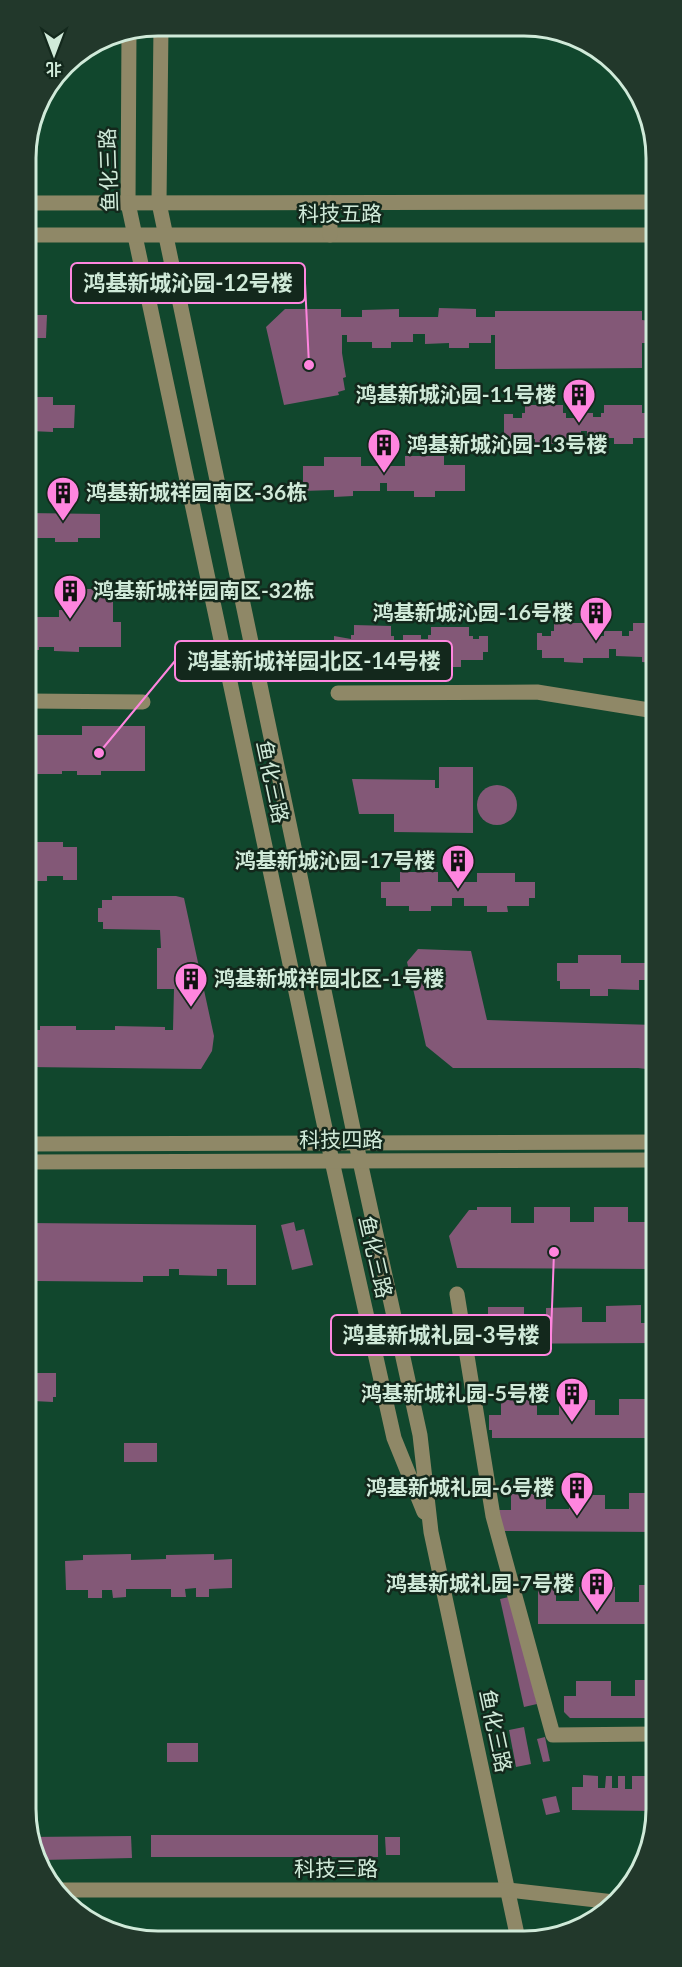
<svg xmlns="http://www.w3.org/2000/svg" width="682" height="1967" font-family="Lato,'Noto Sans SC',sans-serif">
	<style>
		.building { fill: #835877 }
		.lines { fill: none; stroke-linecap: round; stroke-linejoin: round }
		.minor { stroke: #8f8867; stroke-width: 15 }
		.labels { text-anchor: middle; stroke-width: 5; stroke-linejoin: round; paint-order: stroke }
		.street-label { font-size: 21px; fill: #d0ead9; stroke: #13281c }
		.poi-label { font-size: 21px; font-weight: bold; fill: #d0ead9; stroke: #13281c; text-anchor: end }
		.rim { fill: none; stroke: #d0ead9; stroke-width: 3 }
		.leader { fill: none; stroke: #ff85df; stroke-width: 2 }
		.callout-dot { fill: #ff85df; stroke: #13281c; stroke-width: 2 }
		.callout { fill: #13281c; stroke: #ff85df; stroke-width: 2 }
		.callout-label { font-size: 22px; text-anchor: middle; font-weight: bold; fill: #d0ead9 }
	</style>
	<rect width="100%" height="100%" fill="#11472d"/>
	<g class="building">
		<polygon points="439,308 476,309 476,317 495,317 495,311 642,311 642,320 651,321 651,317 654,317 654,343 642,343 642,368 495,369 495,335 491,335 491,343 469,343 469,348 449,348 449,343 425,344 425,334 413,334 413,342 391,342 391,348 372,348 372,342 347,342 347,335 342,335 342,353 346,377 343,378 345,390 338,392 339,395 284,405 266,327 285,309 341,309 341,317 362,317 362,310 399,309 399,317 438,317"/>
		<polygon points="26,315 47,315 46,338 26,338"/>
		<polygon points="34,397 53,397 53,405 75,405 74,428 53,428 53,432 30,431 30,428 26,428 26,403 34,403"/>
		<polygon points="525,405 563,405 563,413 566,413 566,418 576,418 576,413 593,413 593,417 601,417 601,413 604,413 604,405 642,405 642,413 645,413 645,417 654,417 654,438 633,438 633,444 614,444 614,438 587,438 587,431 581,431 581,439 555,439 555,444 535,444 535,439 504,439 504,414 513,414 513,418 522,418 522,413 525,413"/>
		<polygon points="405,456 444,456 444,465 465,465 465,491 435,491 435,497 414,497 414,491 387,491 387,483 380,483 380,491 353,491 353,496 334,497 334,490 303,491 303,466 324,466 324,457 361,457 361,466 405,466"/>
		<polygon points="27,513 100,514 100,538 78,538 78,542 55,542 55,538 30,538 30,530 27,530 26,526"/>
		<polygon points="76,589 113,589 113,622 121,622 121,647 79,647 79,652 54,651 54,647 39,647 39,650 26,650 26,617 59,617 59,610 76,610"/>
		<polygon points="554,623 591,623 591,632 594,632 594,636 604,636 604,631 622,631 622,636 629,636 629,631 633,631 633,623 655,623 655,663 642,662 642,657 616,656 616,649 609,649 609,658 583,658 583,663 564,662 564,658 542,658 542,650 537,650 537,633 542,633 542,636 551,636 551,631 554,631"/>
		<polygon points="354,625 391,626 391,636 394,636 394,640 403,640 403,635 421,635 421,639 428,639 428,635 431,635 431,627 469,627 469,636 473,636 473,639 479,639 479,636 488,636 488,652 483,652 483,660 461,660 461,667 440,667 440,660 417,660 417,652 406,652 406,661 382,661 382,668 363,668 363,661 340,661 340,653 334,653 334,636 351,639 351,635 354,635"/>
		<polygon points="82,726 145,726 145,771 101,771 101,775 77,775 77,771 62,771 62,774 27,774 27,735 82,735"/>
		<polygon points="439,767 473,767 473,833 394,832 394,814 359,814 352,779 435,780 435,788 439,788"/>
		<circle cx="497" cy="805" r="20"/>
		<polygon points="27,842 63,842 63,847 77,847 77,880 63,880 63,876 47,876 47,881 27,881"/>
		<polygon points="400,872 438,872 438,882 477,882 477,873 515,873 515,882 535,882 535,898 529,898 529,906 507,906 508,912 487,912 487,906 464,906 464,898 452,898 452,906 431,906 431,911 409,911 409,906 386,906 386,898 381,898 381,882 400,882"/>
		<polygon points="112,896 176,896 184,898 214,1036 212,1051 201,1069 27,1067 27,1030 40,1030 40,1026 76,1026 76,1030 115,1030 115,1026 165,1027 165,1030 173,1030 174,989 157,989 157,948 161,948 160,930 103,929 103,922 98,922 98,908 102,908 102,900 112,900"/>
		<polygon points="418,949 471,951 487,1020 655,1025 655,1070 638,1068 453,1068 426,1046 407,962"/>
		<polygon points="578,955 621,955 621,963 655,963 655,989 646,989 646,980 639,980 639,990 608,989 608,996 590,996 590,989 560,989 560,981 557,981 557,963 578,963"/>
		<polygon points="477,1207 511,1207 511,1223 534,1223 534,1207 570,1207 570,1222 594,1222 594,1207 628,1207 628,1222 652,1222 652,1207 655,1207 655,1269 457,1268 449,1236 469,1210 477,1210"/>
		<polygon points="294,1222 296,1231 304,1229 313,1265 292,1270 281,1225"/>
		<polygon points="27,1223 256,1225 256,1285 227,1285 227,1269 217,1269 217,1276 179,1275 179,1269 169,1269 169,1276 143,1276 143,1282 36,1281 36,1265 27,1264"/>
		<polygon points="641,1305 641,1323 656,1323 656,1343 480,1344 479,1337 477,1337 476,1322 488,1322 488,1307 524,1307 524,1322 546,1322 546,1308 582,1307 582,1322 606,1322 606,1306"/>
		<polygon points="27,1373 56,1373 56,1397 53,1397 53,1402 33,1401 33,1410 28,1410"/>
		<polygon points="619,1399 654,1399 656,1438 492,1438 492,1430 489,1430 489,1415 501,1415 501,1400 537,1400 537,1415 559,1415 559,1400 595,1400 595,1415 619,1415"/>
		<rect x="124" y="1443" width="33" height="19"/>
		<polygon points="629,1493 656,1493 656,1532 502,1531 499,1510 511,1510 511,1494 546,1494 546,1509 569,1509 569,1495 605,1495 605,1509 629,1509"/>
		<polygon points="131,1554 131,1560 166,1559 166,1555 214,1554 214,1560 232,1559 232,1588 209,1589 209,1597 196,1597 196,1588 185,1589 186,1597 171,1597 171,1589 126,1589 126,1597 113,1598 112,1590 102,1590 102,1598 88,1598 88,1590 66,1590 65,1561 83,1560 83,1555"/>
		<polygon points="639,1585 656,1585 656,1624 538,1624 538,1587 556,1587 556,1601 579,1601 579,1587 615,1587 615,1602 639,1602"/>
		<polygon points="513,1596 537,1704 524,1707 500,1599"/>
		<polygon points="635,1680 656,1680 656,1718 570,1718 564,1712 564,1696 576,1696 576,1681 611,1681 611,1696 635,1696"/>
		<polygon points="524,1727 531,1764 516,1767 509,1730"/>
		<polygon points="545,1737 550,1761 543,1762 537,1739"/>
		<rect x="167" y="1743" width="31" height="19"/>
		<polygon points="583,1775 598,1776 598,1788 605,1788 606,1776 612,1776 612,1788 618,1788 618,1776 625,1776 625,1789 632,1789 632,1776 647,1776 647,1787 656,1787 655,1811 572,1810 572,1787 583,1787"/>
		<polygon points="556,1796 560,1812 546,1815 542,1799"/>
		<rect x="151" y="1835" width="227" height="22"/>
		<polygon points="131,1836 132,1858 42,1860 29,1837"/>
		<polygon points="385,1837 400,1837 400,1855 386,1855"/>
	</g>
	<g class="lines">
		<g class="minor">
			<polyline points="161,26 159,203 356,1143 420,1435 431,1532 518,1939"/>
			<polyline points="129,31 128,203 332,1161 394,1438 424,1512"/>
			<polyline points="26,203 654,202"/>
			<polyline points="26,235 654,235"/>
			<polyline points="330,235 330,203"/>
			<polyline points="338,693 537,692 655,711"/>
			<polyline points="27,701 143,702"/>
			<polyline points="27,1144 655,1142"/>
			<polyline points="27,1162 655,1160"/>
			<polyline points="457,1294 493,1516 553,1735 656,1734"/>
			<polyline points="58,1890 508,1890 614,1902"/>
		</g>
	</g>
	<defs>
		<g id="building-pin" transform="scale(1.725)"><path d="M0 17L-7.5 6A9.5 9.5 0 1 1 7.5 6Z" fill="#ff85df" stroke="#13281c"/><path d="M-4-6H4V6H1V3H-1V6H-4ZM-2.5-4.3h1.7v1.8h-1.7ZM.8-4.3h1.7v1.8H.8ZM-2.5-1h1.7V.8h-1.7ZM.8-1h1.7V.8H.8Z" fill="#111"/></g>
	</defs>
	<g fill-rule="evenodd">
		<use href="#building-pin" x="579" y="395"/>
		<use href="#building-pin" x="384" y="445"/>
		<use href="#building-pin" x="63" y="493"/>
		<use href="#building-pin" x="70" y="591"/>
		<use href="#building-pin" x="596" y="613"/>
		<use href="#building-pin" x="458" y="861"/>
		<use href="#building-pin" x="191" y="979"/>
		<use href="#building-pin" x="572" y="1394"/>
		<use href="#building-pin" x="577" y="1488"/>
		<use href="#building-pin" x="597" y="1584"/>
	</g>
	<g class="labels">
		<g class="street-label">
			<text transform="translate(109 170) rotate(-92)" y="7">鱼化三路</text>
			<text x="340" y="221">科技五路</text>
			<text transform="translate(272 782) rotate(78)" y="7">鱼化三路</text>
			<text x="341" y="1147">科技四路</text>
			<text transform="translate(375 1257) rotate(77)" y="7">鱼化三路</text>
			<text transform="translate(495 1731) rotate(78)" y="7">鱼化三路</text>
			<text x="336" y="1876">科技三路</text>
		</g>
		<g class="poi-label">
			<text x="556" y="402">鸿基新城沁园-11号楼</text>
			<text x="407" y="452" text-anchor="start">鸿基新城沁园-13号楼</text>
			<text x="86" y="500" text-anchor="start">鸿基新城祥园南区-36栋</text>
			<text x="93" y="598" text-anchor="start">鸿基新城祥园南区-32栋</text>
			<text x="573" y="620">鸿基新城沁园-16号楼</text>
			<text x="435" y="868">鸿基新城沁园-17号楼</text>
			<text x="214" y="986" text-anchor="start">鸿基新城祥园北区-1号楼</text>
			<text x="549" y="1401">鸿基新城礼园-5号楼</text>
			<text x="554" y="1495">鸿基新城礼园-6号楼</text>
			<text x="574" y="1591">鸿基新城礼园-7号楼</text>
		</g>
	</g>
	<path d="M0 0H682V1967H0ZM158 36H524A122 122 0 0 1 646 158V1809A122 122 0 0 1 524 1931H158A122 122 0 0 1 36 1809V158A122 122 0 0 1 158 36Z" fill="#22382b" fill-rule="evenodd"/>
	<path class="rim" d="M158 36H524A122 122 0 0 1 646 158V1809A122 122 0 0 1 524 1931H158A122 122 0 0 1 36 1809V158A122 122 0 0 1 158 36Z"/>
	<path class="leader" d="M309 365L305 283M99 753L175 661M554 1252L551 1335"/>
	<g class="callout-dot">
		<circle cx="309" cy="365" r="6"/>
		<circle cx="99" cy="753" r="6"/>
		<circle cx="554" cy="1252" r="6"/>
	</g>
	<g class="callout">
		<rect x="71" y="263" width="234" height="40" rx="6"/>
		<rect x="175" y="641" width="277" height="40" rx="6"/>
		<rect x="331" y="1315" width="220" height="40" rx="6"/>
	</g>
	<g class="callout-label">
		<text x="188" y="291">鸿基新城沁园-12号楼</text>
		<text x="314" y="669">鸿基新城祥园北区-14号楼</text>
		<text x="441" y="1343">鸿基新城礼园-3号楼</text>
	</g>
	<g transform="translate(54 54) rotate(180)" stroke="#13281c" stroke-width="4.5" paint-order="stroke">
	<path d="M0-4.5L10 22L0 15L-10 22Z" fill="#d0ead9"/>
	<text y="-9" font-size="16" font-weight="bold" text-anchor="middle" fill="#d0ead9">北</text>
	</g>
</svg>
